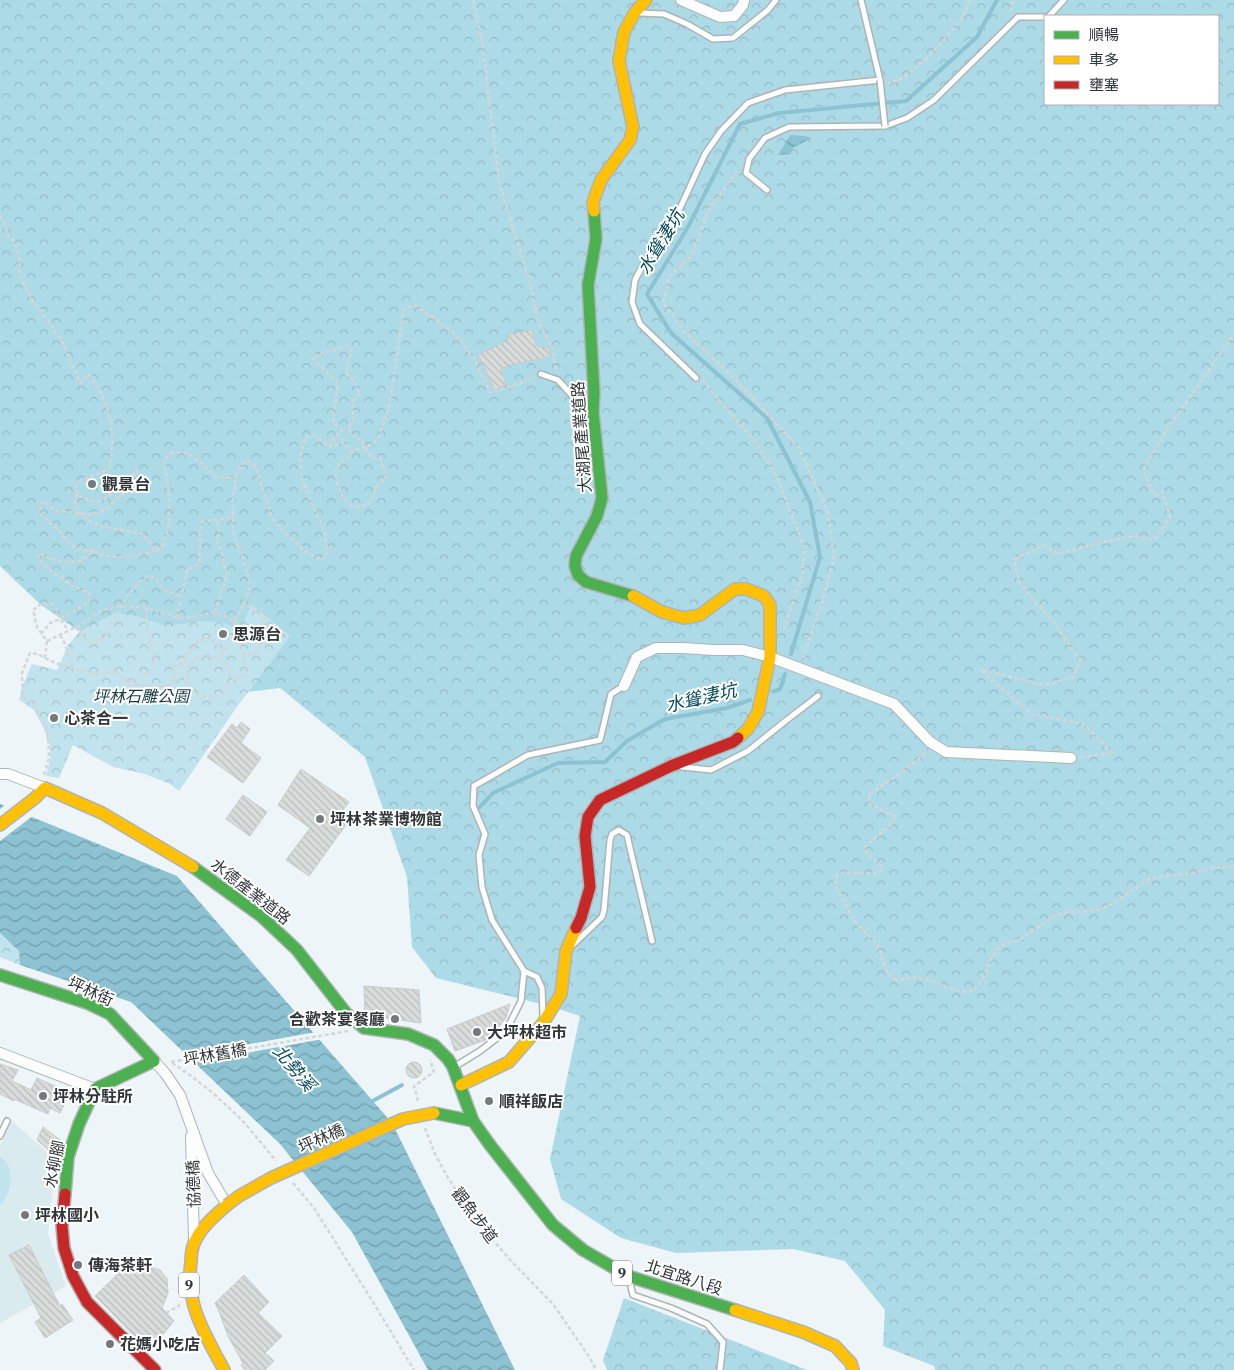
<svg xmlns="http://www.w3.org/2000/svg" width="1234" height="1370" font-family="Spectral,'Noto Sans TC',serif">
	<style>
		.built { fill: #daebef }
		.forest { fill: url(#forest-crowns); fill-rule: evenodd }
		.park { fill: url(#park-crowns) }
		.pitch { fill: #c1e3ee }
		.water { fill: url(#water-waves) }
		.pier { fill: #edf5f8 }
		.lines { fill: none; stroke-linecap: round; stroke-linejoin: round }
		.stream { stroke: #8cc2d2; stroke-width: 4 }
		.building { fill: url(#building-back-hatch); stroke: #c8cbca }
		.lane-casing { stroke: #aeb4b6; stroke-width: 8 }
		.street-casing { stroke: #aeb4b6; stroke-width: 12 }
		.fast-casing { stroke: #aeb4b6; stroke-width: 14 }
		.slow-casing { stroke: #aeb4b6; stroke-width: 14 }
		.jam-casing { stroke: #aeb4b6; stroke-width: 14 }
		.path { stroke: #d4d6d7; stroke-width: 2.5; stroke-dasharray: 4 2.5; stroke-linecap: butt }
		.lane { stroke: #fcfefe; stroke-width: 5 }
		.street { stroke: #fcfefe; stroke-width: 10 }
		.fast { stroke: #4caf50; stroke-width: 11 }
		.slow { stroke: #ffc107; stroke-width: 11 }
		.jam { stroke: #c62828; stroke-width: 11 }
		.lane-bridge-casing { stroke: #aeb4b6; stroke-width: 8; stroke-linecap: butt }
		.slow-bridge-casing { stroke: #aeb4b6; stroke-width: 14; stroke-linecap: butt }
		.lane-bridge { stroke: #fcfefe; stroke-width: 5 }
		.slow-bridge { stroke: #ffc107; stroke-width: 11 }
		.poi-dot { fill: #737a7c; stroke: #fff; stroke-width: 2 }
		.labels { text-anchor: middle; stroke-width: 4; stroke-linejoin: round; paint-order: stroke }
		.shield { fill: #fff; stroke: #6f7374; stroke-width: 1 }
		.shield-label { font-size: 15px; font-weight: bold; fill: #313739 }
		.street-label { font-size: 16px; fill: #313739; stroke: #fff }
		.poi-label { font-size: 16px; font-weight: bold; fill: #313739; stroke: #fff; text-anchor: start }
		.park-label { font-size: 16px; font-style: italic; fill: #163943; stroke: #fff }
		.water-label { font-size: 18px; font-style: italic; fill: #064a5a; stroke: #fff }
	</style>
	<defs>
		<pattern id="forest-crowns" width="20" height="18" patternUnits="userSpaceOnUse" patternTransform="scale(1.25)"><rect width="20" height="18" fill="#addae7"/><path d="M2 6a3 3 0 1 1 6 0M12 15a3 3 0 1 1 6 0" fill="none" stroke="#95bcc7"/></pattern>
		<pattern id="park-crowns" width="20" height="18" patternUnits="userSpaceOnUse" patternTransform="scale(1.25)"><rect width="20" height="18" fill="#c1e3ee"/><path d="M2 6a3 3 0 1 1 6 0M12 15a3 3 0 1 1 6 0" fill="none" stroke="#a6c3cd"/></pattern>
		<pattern id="water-waves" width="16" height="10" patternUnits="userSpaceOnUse" patternTransform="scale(1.25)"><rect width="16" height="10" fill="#8cc2d2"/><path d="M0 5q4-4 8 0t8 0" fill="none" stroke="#739eab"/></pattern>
		<pattern id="building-back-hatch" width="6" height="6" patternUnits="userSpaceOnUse" patternTransform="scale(1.25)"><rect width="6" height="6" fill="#d8dcdb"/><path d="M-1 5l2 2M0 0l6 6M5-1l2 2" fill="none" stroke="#babdbd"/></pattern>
	</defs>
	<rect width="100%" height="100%" fill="#edf5f8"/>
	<polygon class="built" points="12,1121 56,1160 48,1234 66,1286 0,1323 0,1146"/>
	<g class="forest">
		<path d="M0,0H1234V1370H935L934,1366L883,1346L885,1310L845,1261L793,1249L676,1253L621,1238L561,1199L550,1159L580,1016L549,1006L436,978L412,947L407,877L365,757L280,688L216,696L128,665L41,605L0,566ZM1045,16H1218V104H1045Z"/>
		<polygon points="624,1298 807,1370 607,1370 603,1360"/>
	</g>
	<g class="park">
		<polygon points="251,604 290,636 234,711 179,791 170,784 145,774 113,767 73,745 59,778 46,776 50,760 50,746 44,729 34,710 19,700 22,687 32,664 57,670 68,645 79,632 99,621 115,613 136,616 164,625 183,624 200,621 222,622 233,627 244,622"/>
		<polygon points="0,933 19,951 20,965 0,957"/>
	</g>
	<path class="pitch" d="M0,1156C2,1158 4,1160 6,1162C15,1175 10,1195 0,1205Z"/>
	<g class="water">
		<polygon points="790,135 805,136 812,138 794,147 790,154 778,155"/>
		<polygon points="0,804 177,876 392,1123 515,1370 428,1370 352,1232 280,1144 131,1002 20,965 19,951 0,933"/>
	</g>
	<g class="pier">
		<polygon points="7,804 34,815 0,841 0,809"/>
		<polygon points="316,1032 323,1039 191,1063 183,1056"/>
	</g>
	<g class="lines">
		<g class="stream">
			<polyline points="791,654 820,557 810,502 767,418 671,333 647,294 688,227 740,124 779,113 906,101 977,37 997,0"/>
			<polyline points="774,691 780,689 785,674"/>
			<polyline points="476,811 493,793 558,763 605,762 627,741 665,719 727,708 750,700"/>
			<polyline points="369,1103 402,1085"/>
		</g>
	</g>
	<g class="building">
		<polygon points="532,330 536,346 550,348 548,357 510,365 501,369 506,385 495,390 478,355 508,340 507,335"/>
		<polygon points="241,722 250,729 241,743 261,758 243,783 207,757 232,724 237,728"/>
		<polygon points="301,769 349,802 339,815 348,822 309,876 286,860 310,828 278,805"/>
		<polygon points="243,795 267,812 250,836 226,819"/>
		<polygon points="364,986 419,990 421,1023 365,1015"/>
		<polygon points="510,1004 506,1018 488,1039 455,1051 447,1029"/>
		<circle cx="414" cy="1070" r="8"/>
		<polygon points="0,1064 18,1070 12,1081 31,1090 37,1078 70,1093 60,1113 50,1108 48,1114 14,1099 14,1101 0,1094"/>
		<polygon points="43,1127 63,1142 60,1152 56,1157 37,1140"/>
		<polygon points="29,1245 60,1306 62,1304 73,1320 45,1338 35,1322 41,1318 9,1255"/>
		<polygon points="130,1262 138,1270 149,1267 160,1270 167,1279 168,1293 162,1308 174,1321 149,1351 95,1296"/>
		<polygon points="244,1275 269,1302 258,1313 282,1336 265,1353 274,1361 265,1370 245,1370 241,1365 243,1363 228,1336 220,1314 215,1303"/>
	</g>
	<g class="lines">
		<g class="lane-casing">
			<g id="lane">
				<polyline points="640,13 664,14 687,24 713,39 733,38 768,10 776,0"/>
				<polyline points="1049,16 1064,0"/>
				<polyline points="767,190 746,173 749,159 765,138 789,127 885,126 907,118 934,100 1018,17 1045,17"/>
				<polyline points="541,374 558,380 578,402 590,410"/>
				<polyline points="696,378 640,324 632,302 635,280 646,259 669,232 705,154 721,131 748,103 785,90 880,80 861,0"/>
				<polyline points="682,767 711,770 748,751 788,719 818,696"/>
				<polyline points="574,944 602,917 604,910 610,840 612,834 619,830 627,835 652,941"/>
				<polyline points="524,971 537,977 542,988 543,1016"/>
				<polyline points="454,1067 480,1051 506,1031 521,1001 524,971 492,920 482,887 479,855 485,834 473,806 474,786 528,755 600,740 611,694 624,686"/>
				<polyline points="0,1136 7,1121"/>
				<polyline points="629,1279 633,1295 671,1308 707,1324 723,1342 720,1370"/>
			</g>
		</g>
		<g class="street-casing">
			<g id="street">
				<polyline points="681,0 720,17 734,16 743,5 744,0"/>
				<polyline points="624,686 637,657 656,648 683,648 713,650 743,650 770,657 894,704 930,742 946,752 1071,758"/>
				<polyline points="0,774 8,774 45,788"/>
				<polyline points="0,1053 95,1089"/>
				<polyline points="154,1061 165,1073 180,1095 208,1173 227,1205"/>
				<polyline points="191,1136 194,1239"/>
			</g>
		</g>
		<g class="fast-casing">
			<g id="fast">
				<polyline points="594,211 596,239 588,285 594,393 593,412 602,498 597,516 576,556 575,566 578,575 586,582 633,596"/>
				<polyline points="193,867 261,916 297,950 346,1013 364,1028 408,1034 434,1045 448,1059 453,1067 473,1121"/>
				<polyline points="0,975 87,1003 110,1014 154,1061 95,1089 79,1124 68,1157 65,1194"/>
				<polyline points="434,1113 473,1121 490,1145 553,1225 583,1250 628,1276 735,1310"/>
			</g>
		</g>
		<g class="slow-casing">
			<g id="slow">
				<polyline points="594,211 593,202 601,180 630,140 633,127 619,61 624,32 635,12 646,0"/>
				<polyline points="633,596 662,612 684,618 700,615 735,589 746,589 764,596 770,605 770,657 758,712 748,729 738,738"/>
				<polyline points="0,825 35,798 45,788 102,813 193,867"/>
				<polyline points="461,1085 509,1062 543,1023 561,994 566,951 576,928"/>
				<polyline points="735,1310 803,1332 835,1346 851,1363 853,1370"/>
				<path d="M224,1370C205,1334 185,1304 191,1262C191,1254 192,1246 196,1239C203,1225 216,1215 227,1205"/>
			</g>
		</g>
		<g class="jam-casing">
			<g id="jam">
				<polyline points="576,928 581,918 590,887 585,836 588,817 600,800 671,766 733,742 738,738"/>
				<polyline points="65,1194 62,1226 64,1248 73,1276 87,1302 155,1370"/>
			</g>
		</g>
		<g class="path">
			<polyline points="473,0 483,47 499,182 529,280 539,324 552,346 556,370"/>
			<polyline points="1011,11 1013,0"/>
			<path d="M887,84C913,79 949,36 964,14C966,10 968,5 970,0"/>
			<polyline points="737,171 708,212 692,255 669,277 663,303 686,333 735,379 799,448 828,513 834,556 825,593 803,658"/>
			<path d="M0,216L4,222L9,237L14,241L20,260L19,271L24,283L32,300L52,326L56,334L60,337L80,383L89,374C111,405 117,432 109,469L78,482L75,488C80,502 96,505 108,497C113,493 117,487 123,484C127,482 131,480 134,478V473L136,470C147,487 129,490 118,498C112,503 107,509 99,512C89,516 78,513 68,512C64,511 60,512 56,511C51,509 48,505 44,501L40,507L41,515L61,532L66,540L77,549L94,551L80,561L70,562L50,559L44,555L38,554L40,559L43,565L57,575L72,586L88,592L90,595L89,602L60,619L57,611L52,604H41L33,610L37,627L47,641L45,658L38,654L30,653L22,673L23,697L34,704L48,733L49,758L44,775"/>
			<polyline points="703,380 721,403 755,441 777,477 804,547 803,572 784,629"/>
			<path d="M330,447L333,440L342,431L334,423L333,416L337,396V382L312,358C324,351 336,350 349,346L352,352L348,360L347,375L352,379L361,393L353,401V418L349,429L352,435L362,441L371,458H380C383,466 387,472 385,481L378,483L371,501C367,504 362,507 356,507C343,507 337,482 335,472L340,463L348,458L352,451"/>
			<path d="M77,493C76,497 75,502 76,505C84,530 123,528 143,534L149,543L157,551C160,548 163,546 164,542C173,517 169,487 164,462L170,453L182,452L193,456L215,476L225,478L236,477"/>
			<path d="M94,551C113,562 136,555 157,551"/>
			<polyline points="215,612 227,575 221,550 216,540 220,533 217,521"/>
			<path d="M177,618L187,569L199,564C201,550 198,537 202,522C215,519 222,522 234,514"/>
			<polyline points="235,621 244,655"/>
			<path d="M78,626L84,638L91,644L104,639C115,619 127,587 148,576L155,578L164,590L181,596"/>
			<polyline points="238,631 261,645"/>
			<polyline points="41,634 50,623 60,619 68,630"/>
			<polyline points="60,635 64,642 73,667"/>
			<path d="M47,641L78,626L103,610L120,606L147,608L168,614L177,618H188L215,612L235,621C241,610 248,598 249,585C249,567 239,553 235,537C231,523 232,475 242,465C242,464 248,462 248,461L255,465L272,517L281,529L304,550L314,557L322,559L327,556C327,547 326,538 323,529C314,502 299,487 301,458C301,449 303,442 308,436H316L330,447L343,442L352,451L373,444L378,439L389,406L404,309L415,305L453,332L473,357L491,393L533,378"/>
			<path d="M45,658L55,663L87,672L98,674L116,672L130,685L159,687L169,685L175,679L188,681C190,685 191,689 194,692C203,699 223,700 228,688C229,685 229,682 230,680L246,676L244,655L253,654L258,650L268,630L266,620L244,603"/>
			<polyline points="180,664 189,667 197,657 208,656 220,658"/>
			<polyline points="175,679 172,668 180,664 199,640 211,638 216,644 225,649 220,658 229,669 230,680"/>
			<polyline points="125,680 135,679 150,672 155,659 153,648 149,645 151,636 146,629 147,608"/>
			<polyline points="188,681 189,667"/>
			<path d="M925,753C909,769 889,781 869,794V799L870,804L896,817L894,822L866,846L864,850L881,866V871C867,877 851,869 837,875L835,881L836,887L855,922L877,944L880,951L882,959L887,972L892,978L897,980L916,977L927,979L954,990L965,992L972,991L979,985L986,973L991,959L997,950L1004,944L1019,940L1056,915L1068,912H1084L1101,909L1112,904L1145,882L1157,877L1194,873L1213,868L1234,866"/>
			<polyline points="1081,757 1113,753 1083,724 1031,714 981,670 1045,685 1073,677 1080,660 1052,620 1020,584 1014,559 1045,545 1057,554 1099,543 1133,536 1154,540 1170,517 1163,492 1154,495 1143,470 1167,430 1234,334"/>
			<polyline points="171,1062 348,1031"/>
			<path d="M172,1063C200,1081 226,1103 249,1128C258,1139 267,1150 276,1161"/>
			<polyline points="418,1101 414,1086 434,1072 430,1060"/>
			<polyline points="425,1128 435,1154 447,1176 471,1214 512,1262 553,1304 590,1358 596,1370"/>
			<polyline points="293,1183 314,1208 376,1307 414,1370"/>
			<polyline points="166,1313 180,1305"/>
		</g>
		<use href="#lane" class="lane"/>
		<use href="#street" class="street"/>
		<use href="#fast" class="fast"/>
		<use href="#slow" class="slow"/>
		<use href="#jam" class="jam"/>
		<g class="lane-bridge-casing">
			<polyline id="lane-bridge" points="880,80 885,126"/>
		</g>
		<g class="slow-bridge-casing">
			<polyline id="slow-bridge" points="227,1205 239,1196 271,1178 403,1119 434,1113"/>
		</g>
		<use href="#lane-bridge" class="lane-bridge"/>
		<use href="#slow-bridge" class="slow-bridge"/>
	</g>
	<g class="poi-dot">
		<circle cx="92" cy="484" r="5"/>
		<circle cx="223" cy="634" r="5"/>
		<circle cx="54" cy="718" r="5"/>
		<circle cx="320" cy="819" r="5"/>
		<circle cx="395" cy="1019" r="5"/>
		<circle cx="477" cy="1032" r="5"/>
		<circle cx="43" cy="1096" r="5"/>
		<circle cx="489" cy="1101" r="5"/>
		<circle cx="25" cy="1215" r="5"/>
		<circle cx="78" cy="1265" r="5"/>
		<circle cx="110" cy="1344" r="5"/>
	</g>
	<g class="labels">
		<g class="shield">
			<rect x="612" y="1260.5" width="20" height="25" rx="4"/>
			<rect x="179" y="1272.5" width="20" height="25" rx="4"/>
		</g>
		<g class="shield-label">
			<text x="622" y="1278">9</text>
			<text x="189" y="1290">9</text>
		</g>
		<g class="street-label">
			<text transform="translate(581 437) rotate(-94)" y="6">大湖尾產業道路</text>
			<text transform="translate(251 891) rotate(38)" y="6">水德產業道路</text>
			<text transform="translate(91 991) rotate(24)" y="6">坪林街</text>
			<text transform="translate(215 1054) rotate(-10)" y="6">坪林舊橋</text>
			<text transform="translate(321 1138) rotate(-24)" y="6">坪林橋</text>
			<text transform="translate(54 1164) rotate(-79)" y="6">水柳腳</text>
			<text transform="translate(193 1184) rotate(-92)" y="6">協德橋</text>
			<text transform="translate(475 1215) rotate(53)" y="6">觀魚步道</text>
			<text transform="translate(684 1277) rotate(18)" y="6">北宜路八段</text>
		</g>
		<g class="poi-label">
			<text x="102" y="490">觀景台</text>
			<text x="233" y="640">思源台</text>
			<text x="64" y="724">心茶合一</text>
			<text x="330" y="825">坪林茶業博物館</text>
			<text x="385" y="1025" text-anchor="end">合歡茶宴餐廳</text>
			<text x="487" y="1038">大坪林超市</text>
			<text x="53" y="1102">坪林分駐所</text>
			<text x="499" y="1107">順祥飯店</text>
			<text x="35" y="1221">坪林國小</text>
			<text x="88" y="1271">傳海茶軒</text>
			<text x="120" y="1350">花媽小吃店</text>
		</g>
		<g class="park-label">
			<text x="141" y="702">坪林石雕公園</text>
		</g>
		<g class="water-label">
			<text transform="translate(661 242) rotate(-59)" y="6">水聳淒坑</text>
			<text transform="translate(701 698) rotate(-13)" y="6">水聳淒坑</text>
			<text transform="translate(294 1068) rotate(50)" y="6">北勢溪</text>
		</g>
	</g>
	<rect x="1044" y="15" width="175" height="90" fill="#ffffff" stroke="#adafb0"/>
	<rect x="1054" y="31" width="25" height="8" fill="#4caf50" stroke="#adafb0"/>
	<text x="1089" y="40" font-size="15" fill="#313739">順暢</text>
	<rect x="1054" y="56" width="25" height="8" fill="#ffc107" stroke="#adafb0"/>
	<text x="1089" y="65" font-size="15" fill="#313739">車多</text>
	<rect x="1054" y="81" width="25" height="8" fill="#c62828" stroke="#adafb0"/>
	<text x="1089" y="90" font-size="15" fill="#313739">壅塞</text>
</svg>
